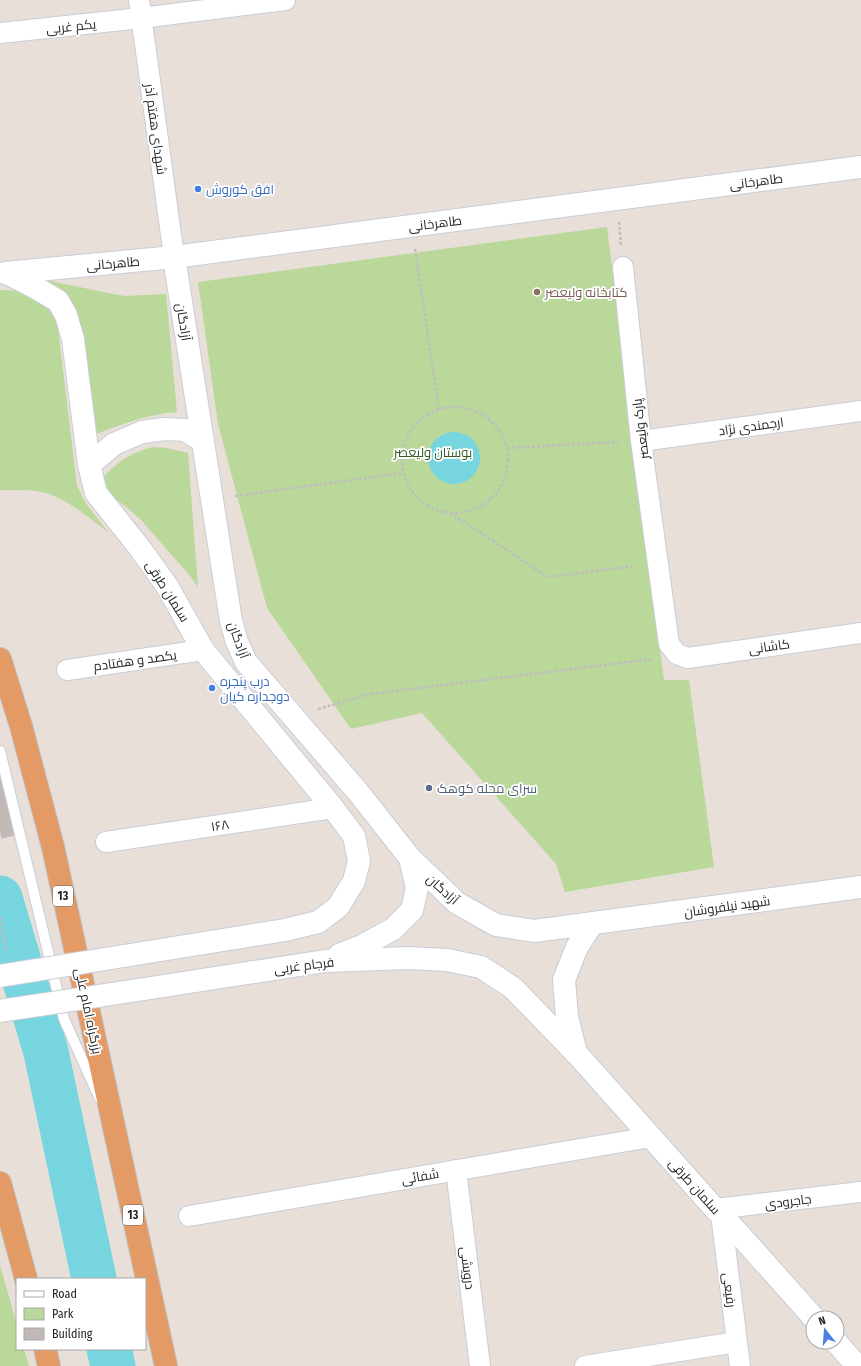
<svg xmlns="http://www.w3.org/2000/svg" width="861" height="1366" font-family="'Fira Sans Condensed',Cairo,sans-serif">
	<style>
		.green { fill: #bbd89b }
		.water { fill: #77d5df }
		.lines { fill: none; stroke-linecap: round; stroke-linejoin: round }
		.river { stroke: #77d5df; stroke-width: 45 }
		.building { fill: #c0b9b6; stroke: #c2bab4 }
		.service-casing { stroke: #c8cdd7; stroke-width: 12 }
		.minor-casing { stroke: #c8cdd7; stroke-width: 22 }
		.secondary-casing { stroke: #c8cdd7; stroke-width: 24 }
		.trunk-casing { stroke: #bebebe; stroke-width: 24 }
		.path { stroke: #bebebe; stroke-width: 2.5; stroke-dasharray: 3 2; stroke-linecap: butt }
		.service { stroke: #fff; stroke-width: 10 }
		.minor { stroke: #fff; stroke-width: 20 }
		.secondary { stroke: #fff; stroke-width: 22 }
		.trunk { stroke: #e49a64; stroke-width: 22 }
		.secondary-bridge-casing { stroke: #c8cdd7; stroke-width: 24; stroke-linecap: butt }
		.secondary-bridge { stroke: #fff; stroke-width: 22 }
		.shop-dot { fill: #3f7fe0; stroke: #fff; stroke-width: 1.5 }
		.education-dot { fill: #8d6e63; stroke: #fff; stroke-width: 1.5 }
		.service-dot { fill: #5c6f8a; stroke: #fff; stroke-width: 1.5 }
		.labels { text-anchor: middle; stroke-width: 3.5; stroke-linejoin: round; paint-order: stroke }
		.shield { fill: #fff; stroke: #676767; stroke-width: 1 }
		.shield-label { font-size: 12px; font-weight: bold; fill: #262626 }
		.street-label { font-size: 13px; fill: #262626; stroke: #fff }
		.shop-label { font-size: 13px; fill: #366cbe; stroke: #fff; text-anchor: start }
		.education-label { font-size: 13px; fill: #785e54; stroke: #fff; text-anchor: start }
		.park-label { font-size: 13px; fill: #365921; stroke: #fff }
		.service-label { font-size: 13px; fill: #4e5e75; stroke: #fff; text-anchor: start }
	</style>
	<rect width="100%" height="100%" fill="#e8dfd9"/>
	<g class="green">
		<polygon points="607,227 664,680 689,680 714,867 565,892 556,864 422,713 351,729 267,608 218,424 198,282"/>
		<path d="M41,279L108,293L125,296L166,294L177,412C148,414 123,424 96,434L78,316L67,293Z"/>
		<path d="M0,290L24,291L56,312L77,486L87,505L108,532C89,518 71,502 49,494C37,489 13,490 0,490Z"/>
		<path d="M153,447L166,448L188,453L198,587L191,577L142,521L129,509L111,496L103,478C120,459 129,454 153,447Z"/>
		<polygon points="0,1265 17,1325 17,1349 24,1349 29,1366 0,1366"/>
	</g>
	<circle class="water" cx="454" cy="458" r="26"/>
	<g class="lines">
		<g class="river">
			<polyline points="0,898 46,1052 94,1279"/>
			<polyline points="109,1349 113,1366"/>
		</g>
	</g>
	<polygon class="building" points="0,778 15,835 2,838 0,830"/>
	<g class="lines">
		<g class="service-casing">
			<polyline id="service" points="0,751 64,1019 100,1099"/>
		</g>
		<g class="minor-casing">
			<g id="minor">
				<polyline points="139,0 174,257"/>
				<polyline points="0,33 141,18 285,0"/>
				<polyline points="623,267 641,441 669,644 677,654 688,658 861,633"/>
				<polyline points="641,441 861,411"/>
				<polyline points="67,670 203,650"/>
				<polyline points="106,842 333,808"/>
				<polyline points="456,1170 480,1366"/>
				<polyline points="715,1209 861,1192"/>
				<polyline points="721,1214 740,1366"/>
				<polyline points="189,1216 651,1137"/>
				<polyline points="585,1366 737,1342"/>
			</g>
		</g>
		<g class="secondary-casing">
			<g id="secondary">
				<polyline points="174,257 231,621 237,642 246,662 358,792 410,858 457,903 496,925 534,931 861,887"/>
				<polyline points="5,273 174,257 861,167"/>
				<polyline points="7,273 38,289 58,301 66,315 73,339 89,465 96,493 139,547 167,586 203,650 333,808 354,836 359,861 354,881 338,907 318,922 285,930 130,955"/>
				<polyline points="89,465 114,444 142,432 165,429 185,430 203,441"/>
				<polyline points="339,955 362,946 393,929 412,910 417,888 410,858"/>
				<polyline points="138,990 325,961 408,958 447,960 481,967 513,988 577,1054 651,1137 715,1209 721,1214 814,1318"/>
				<polyline points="576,1053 567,1017 564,980 577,947 592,924"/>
				<polyline points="836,1342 857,1366"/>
			</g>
		</g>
		<g class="trunk-casing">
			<g id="trunk">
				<polyline points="0,659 21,726 53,847 166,1366"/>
				<polyline points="0,1183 26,1279"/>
				<polyline points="45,1349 49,1366"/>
			</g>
		</g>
		<g class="path">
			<polyline points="619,222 621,245"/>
			<polyline points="415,249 439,409"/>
			<circle cx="455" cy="460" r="53"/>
			<polyline points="507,448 619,442"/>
			<polyline points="235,496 403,473"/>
			<polyline points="450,513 548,577 635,566"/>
			<polyline points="318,709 370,694 653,659"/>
			<polyline points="0,917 6,950"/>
		</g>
		<use href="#service" class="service"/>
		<use href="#minor" class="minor"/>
		<use href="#secondary" class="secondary"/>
		<use href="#trunk" class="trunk"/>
		<g class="secondary-bridge-casing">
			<g id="secondary-bridge">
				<polyline points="0,976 130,955"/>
				<polyline points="0,1011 138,990"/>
			</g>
		</g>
		<use href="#secondary-bridge" class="secondary-bridge"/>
	</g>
	<g class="shop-dot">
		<circle cx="198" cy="189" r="4"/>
		<circle cx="212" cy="688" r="4"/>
	</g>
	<circle class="education-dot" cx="537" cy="292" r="4"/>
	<circle class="service-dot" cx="429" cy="788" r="4"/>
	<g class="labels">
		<g class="shield">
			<rect x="53" y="886" width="20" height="20" rx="3"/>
			<rect x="123" y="1205" width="20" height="20" rx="3"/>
		</g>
		<g class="shield-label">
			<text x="63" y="900">13</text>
			<text x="133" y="1219">13</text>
		</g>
		<g class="street-label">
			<text transform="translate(71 26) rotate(-6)" y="5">یکم غربی</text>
			<text transform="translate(156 129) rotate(82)" y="5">شهدای هفتم آذر</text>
			<text transform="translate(756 181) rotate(-7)" y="5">طاهرخانی</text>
			<text transform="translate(435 223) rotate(-7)" y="5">طاهرخانی</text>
			<text transform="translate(113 263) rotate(-5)" y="5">طاهرخانی</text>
			<text transform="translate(184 322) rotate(81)" y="5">آزادگان</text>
			<text transform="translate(751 426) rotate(-8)" y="5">ارجمندی نژاد</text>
			<text transform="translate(640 429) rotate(-97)" y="5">پارک ولیعصر</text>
			<text transform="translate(168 591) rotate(58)" y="5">سلمان طرقی</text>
			<text transform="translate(239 640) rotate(70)" y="5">آزادگان</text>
			<text transform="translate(769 646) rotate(-8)" y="5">کاشانی</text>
			<text transform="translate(135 660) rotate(-8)" y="5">یکصد و هفتادم</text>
			<text transform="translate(220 825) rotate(-9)" y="5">۱۶۸</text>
			<text transform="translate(443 889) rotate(42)" y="5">آزادگان</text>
			<text transform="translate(727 906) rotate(-8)" y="5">شهید نیلفروشان</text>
			<text transform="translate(304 965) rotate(-7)" y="5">فرجام غربی</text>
			<text transform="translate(89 1011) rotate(78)" y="5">بزرگراه امام علی</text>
			<text transform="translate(420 1176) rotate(-10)" y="5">شفائی</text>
			<text transform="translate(695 1186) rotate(48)" y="5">سلمان طرقی</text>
			<text transform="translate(788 1201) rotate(-7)" y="5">جاجرودی</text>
			<text transform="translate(468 1268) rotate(83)" y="5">درویشی</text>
			<text transform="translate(730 1290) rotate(83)" y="5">رفیعی</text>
		</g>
		<g class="shop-label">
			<text x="206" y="194">افق کوروش</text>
			<text x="220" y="686">درب پنجره<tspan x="220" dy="15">دوجداره کیان</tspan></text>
		</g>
		<g class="education-label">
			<text x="545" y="297">کتابخانه ولیعصر</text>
		</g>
		<g class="park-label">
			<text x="433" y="457">بوستان ولیعصر</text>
		</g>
		<g class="service-label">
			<text x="437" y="793">سرای محله کوهک</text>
		</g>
	</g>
	<rect x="16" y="1278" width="130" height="72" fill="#ffffff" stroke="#a8a8a8"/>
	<rect x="24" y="1291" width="20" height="6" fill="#ffffff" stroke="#a8a8a8"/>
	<text x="52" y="1298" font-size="12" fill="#262626">Road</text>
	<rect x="24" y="1308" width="20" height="12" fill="#bbd89b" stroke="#a8a8a8"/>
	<text x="52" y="1318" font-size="12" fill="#262626">Park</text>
	<rect x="24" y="1328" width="20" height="12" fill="#c0b9b6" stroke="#a8a8a8"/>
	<text x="52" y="1338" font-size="12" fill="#262626">Building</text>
	<g transform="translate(825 1330) rotate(343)"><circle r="19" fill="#ffffff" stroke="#a8a8a8"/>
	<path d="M0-3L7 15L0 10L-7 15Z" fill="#4a81e3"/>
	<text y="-6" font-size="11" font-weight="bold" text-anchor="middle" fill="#262626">N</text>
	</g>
</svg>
